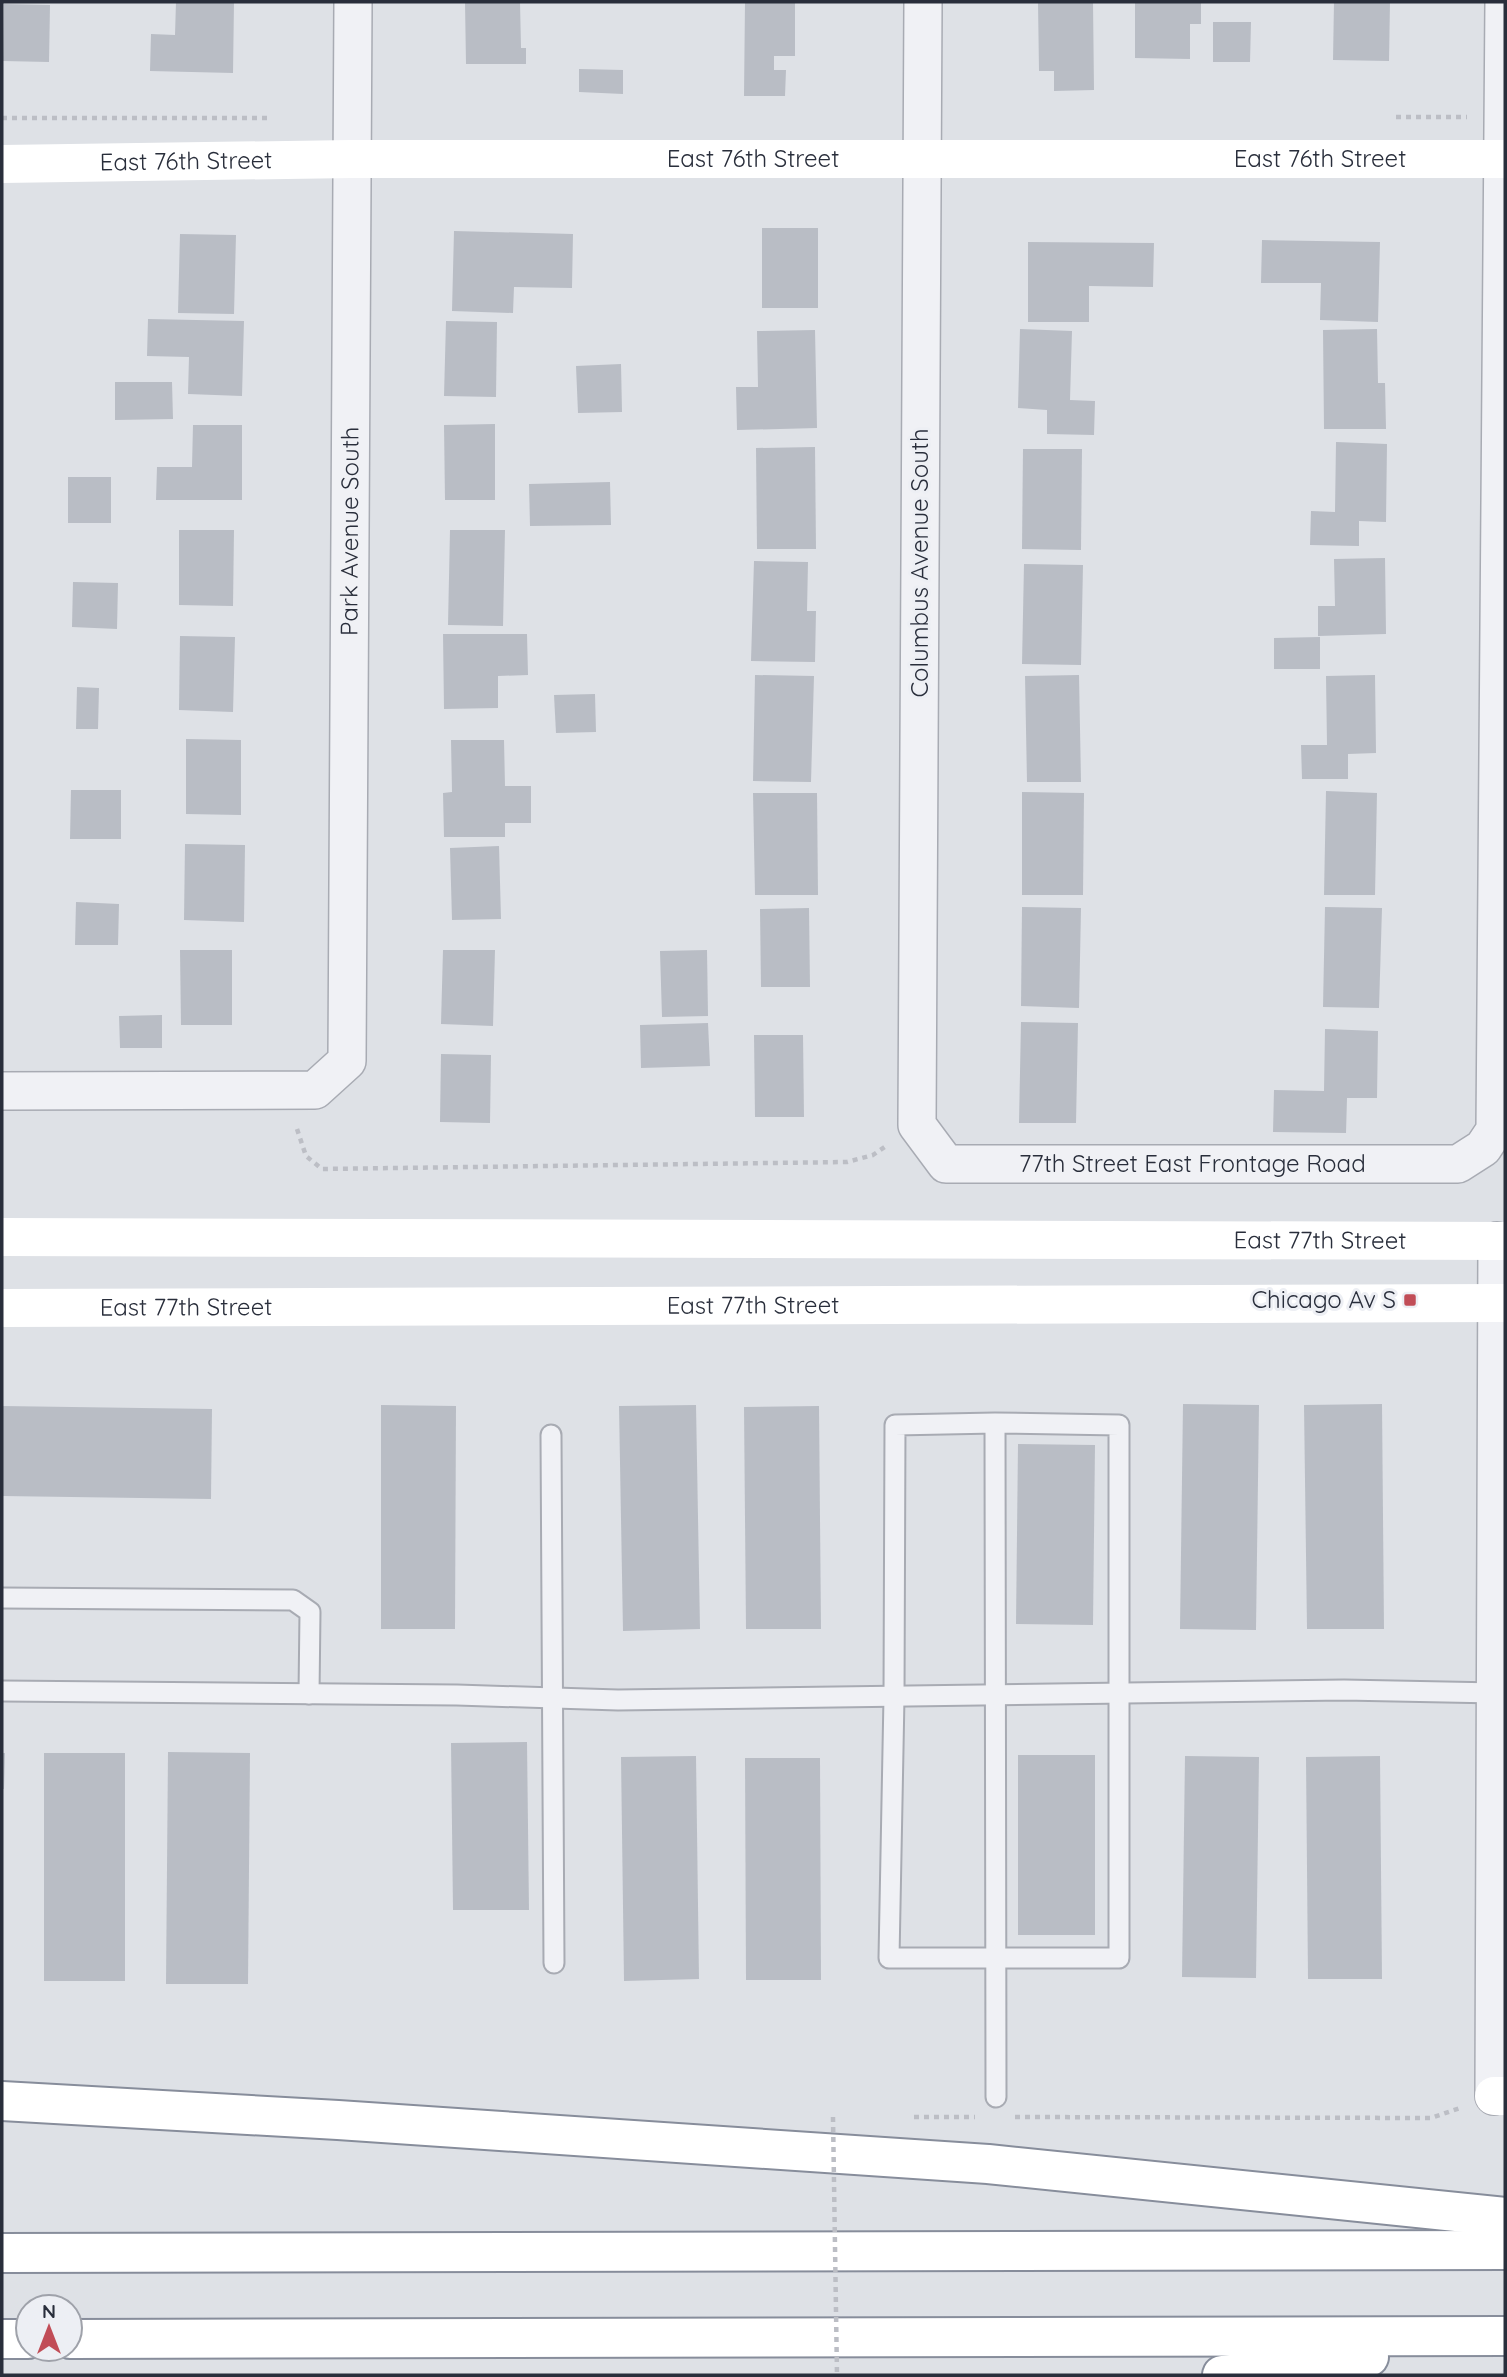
<svg xmlns="http://www.w3.org/2000/svg" width="1507" height="2377" font-family="Quicksand,sans-serif">
	<style>
		.building { fill: #b9bdc5 }
		.lines { fill: none; stroke-linecap: round; stroke-linejoin: round }
		.lane-casing { stroke: #a8abb3; stroke-width: 23 }
		.street-casing { stroke: #a8abb3; stroke-width: 40 }
		.highway-casing { stroke: #878d9b; stroke-width: 42 }
		.path { stroke: #bcbec5; stroke-width: 4.5; stroke-dasharray: 5 5; stroke-linecap: butt }
		.lane { stroke: #f0f1f5; stroke-width: 19 }
		.street { stroke: #f0f1f5; stroke-width: 37 }
		.secondary { stroke: #fff; stroke-width: 38 }
		.highway { stroke: #fff; stroke-width: 38 }
		.path-bridge { stroke: #bcbec5; stroke-width: 4.5; stroke-dasharray: 5 5; stroke-linecap: butt }
		.poi-dot { fill: #c14d57; stroke: #edeff4; stroke-width: 2.5 }
		.labels { text-anchor: middle; stroke-width: 6; stroke-linejoin: round; paint-order: stroke }
		.street-label { font-size: 24px; fill: #292e3b; stroke: #edeff4 }
		.poi-label { font-size: 24px; fill: #292e3b; stroke: #edeff4; text-anchor: end }
	</style>
	<rect width="100%" height="100%" fill="#dee1e6"/>
	<g class="building">
		<polygon points="176,2 234,2 233,73 150,71 151,34 175,35"/>
		<polygon points="465,2 520,2 521,48 526,48 526,64 466,64"/>
		<polygon points="745,2 795,2 795,56 774,56 774,70 786,70 785,96 744,96"/>
		<polygon points="1038,2 1093,2 1094,90 1054,91 1054,71 1039,71"/>
		<polygon points="1135,2 1201,2 1201,24 1190,24 1190,59 1135,58"/>
		<polygon points="1334,2 1390,2 1389,61 1333,60"/>
		<polygon points="4,4 50,5 49,62 3,61"/>
		<polygon points="1213,22 1251,22 1250,62 1213,62"/>
		<polygon points="579,69 623,70 623,94 579,92"/>
		<rect x="762" y="228" width="56" height="80"/>
		<polygon points="454,231 573,234 572,288 514,287 513,313 452,311"/>
		<polygon points="180,234 236,235 234,314 178,313"/>
		<polygon points="1262,240 1380,242 1378,322 1320,320 1321,283 1261,283"/>
		<polygon points="1028,242 1154,243 1153,287 1089,286 1089,322 1028,322"/>
		<polygon points="148,319 244,321 242,396 188,394 189,357 147,356"/>
		<polygon points="446,321 497,322 496,397 444,396"/>
		<polygon points="1020,329 1072,331 1070,400 1095,401 1094,435 1047,434 1047,410 1018,408"/>
		<polygon points="1377,329 1378,383 1385,383 1386,429 1324,429 1323,330"/>
		<polygon points="815,330 817,428 737,430 736,387 758,387 757,331"/>
		<polygon points="621,364 622,412 578,413 576,366"/>
		<polygon points="115,382 172,382 173,419 115,420"/>
		<polygon points="495,424 495,500 445,500 444,425"/>
		<polygon points="193,425 242,425 242,500 156,500 157,467 192,467"/>
		<polygon points="1336,442 1387,444 1386,522 1359,521 1359,546 1310,545 1311,511 1335,512"/>
		<polygon points="815,447 816,549 757,549 756,448"/>
		<polygon points="1023,449 1082,449 1081,550 1022,549"/>
		<rect x="68" y="477" width="43" height="46"/>
		<polygon points="610,482 611,525 530,526 529,484"/>
		<polygon points="179,530 234,530 233,606 179,605"/>
		<polygon points="450,530 505,530 503,626 448,625"/>
		<polygon points="1385,558 1386,634 1318,636 1318,606 1335,606 1334,559"/>
		<polygon points="754,561 808,562 807,611 816,611 815,662 751,661"/>
		<polygon points="1024,564 1083,565 1081,665 1022,664"/>
		<polygon points="73,582 118,583 117,629 72,627"/>
		<polygon points="443,634 527,634 528,675 498,676 498,708 444,709"/>
		<polygon points="180,636 235,637 233,712 179,710"/>
		<polygon points="1320,637 1320,669 1274,669 1274,638"/>
		<polygon points="755,675 814,676 811,782 753,781"/>
		<polygon points="1079,675 1081,782 1027,782 1025,676"/>
		<polygon points="1375,675 1376,753 1348,754 1348,779 1302,779 1301,745 1327,745 1326,676"/>
		<polygon points="77,687 99,688 98,729 76,729"/>
		<polygon points="595,694 596,732 556,733 554,695"/>
		<polygon points="186,739 241,740 241,815 186,814"/>
		<polygon points="451,740 504,740 505,786 531,786 531,823 505,823 505,837 444,837 443,793 452,792"/>
		<polygon points="71,790 121,790 121,839 70,839"/>
		<polygon points="1326,791 1377,793 1375,895 1324,895"/>
		<polygon points="1022,792 1084,793 1083,895 1022,895"/>
		<polygon points="753,793 817,793 818,895 755,895"/>
		<polygon points="185,844 245,845 244,922 184,920"/>
		<polygon points="499,846 501,919 452,920 450,848"/>
		<polygon points="76,902 119,904 118,945 75,945"/>
		<polygon points="1022,907 1081,908 1079,1008 1021,1006"/>
		<polygon points="1325,907 1382,908 1379,1008 1323,1007"/>
		<polygon points="809,908 810,987 761,987 760,909"/>
		<polygon points="180,950 232,950 232,1025 181,1025"/>
		<polygon points="443,950 495,950 493,1026 441,1024"/>
		<polygon points="707,950 708,1016 662,1017 660,951"/>
		<polygon points="162,1015 162,1048 120,1048 119,1016"/>
		<polygon points="1021,1022 1078,1023 1076,1123 1019,1123"/>
		<polygon points="708,1023 710,1066 641,1068 640,1025"/>
		<polygon points="1325,1029 1378,1031 1377,1098 1347,1098 1346,1133 1273,1132 1274,1090 1324,1091"/>
		<polygon points="754,1035 803,1035 804,1117 755,1117"/>
		<polygon points="441,1054 491,1055 490,1123 440,1122"/>
		<polygon points="1183,1404 1259,1405 1256,1630 1180,1629"/>
		<polygon points="1382,1404 1384,1629 1307,1629 1304,1405"/>
		<polygon points="381,1405 456,1406 455,1629 381,1629"/>
		<polygon points="696,1405 700,1629 623,1631 619,1406"/>
		<polygon points="2,1406 212,1409 211,1499 2,1496"/>
		<polygon points="819,1406 821,1629 746,1629 744,1407"/>
		<polygon points="1018,1444 1095,1445 1093,1625 1016,1624"/>
		<polygon points="527,1742 529,1910 453,1910 451,1743"/>
		<polygon points="168,1752 250,1753 248,1984 166,1984"/>
		<polygon points="2,1753 5,1753 4,1789 2,1789"/>
		<rect x="44" y="1753" width="81" height="228"/>
		<rect x="1018" y="1755" width="77" height="180"/>
		<polygon points="696,1756 699,1979 624,1981 621,1757"/>
		<polygon points="1185,1756 1259,1757 1256,1978 1182,1977"/>
		<polygon points="1380,1756 1382,1979 1308,1979 1306,1757"/>
		<polygon points="745,1758 820,1758 821,1980 746,1980"/>
	</g>
	<g class="lines">
		<g class="lane-casing">
			<g id="lane">
				<path d="M995,1423L1119,1425V1958H889L894,1697L895,1425L995,1423C996,1648 996,1873 996,2097"/>
				<polyline points="551,1435 554,1963"/>
				<polyline points="2,1598 293,1600 310,1612 309,1694"/>
				<polyline points="2,1691 457,1695 618,1700 1344,1690 1496,1693"/>
			</g>
		</g>
		<g class="street-casing">
			<g id="street">
				<path id="s1" d="M923,2L917,1125L946,1164H1458L1483,1148L1495,1130L1504,2"/>
				<path id="s2" d="M2,1091L315,1090L347,1061L353,2"/>
				<polyline points="1494,2096 1497,1241"/>
			</g>
		</g>
		<g class="highway-casing">
			<g id="highway">
				<polyline points="2,2101 338,2120 988,2164 1505,2217"/>
				<polyline points="2,2253 1505,2250"/>
				<polyline points="2,2339 28,2339"/>
				<polyline points="70,2339 1505,2336"/>
				<polyline points="1222,2375 1369,2357"/>
			</g>
		</g>
		<g class="path">
			<polyline points="1396,117 1467,117"/>
			<polyline points="2,118 267,118"/>
			<polyline points="297,1129 306,1156 322,1169 847,1162 873,1155 886,1146"/>
			<polyline points="914,2117 975,2117"/>
			<polyline points="1015,2117 1431,2118 1460,2108"/>
		</g>
		<use href="#lane" class="lane"/>
		<use href="#street" class="street"/>
		<g class="secondary">
			<path id="s3" d="M2,164L352,159H1505"/>
			<path id="s4" d="M2,1237L1505,1241"/>
			<path id="s5" d="M2,1308L1505,1303"/>
			<polyline points="1494,2096 1505,2096"/>
		</g>
		<use href="#highway" class="highway"/>
		<polyline class="path-bridge" points="833,2117 837,2375"/>
	</g>
	<rect class="poi-dot" x="1403" y="1293" width="14" height="14" rx="3.5"/>
	<g class="labels">
		<g class="street-label">
			<text dy="8" stroke="none"><textPath href="#s3" startOffset="751">East 76th Street</textPath></text>
			<text dy="8" stroke="none"><textPath href="#s3" startOffset="1318">East 76th Street</textPath></text>
			<text dy="8" stroke="none"><textPath href="#s3" startOffset="184">East 76th Street</textPath></text>
			<text dy="8" stroke="none"><textPath href="#s2" startOffset="886">Park Avenue South</textPath></text>
			<text transform="translate(920 563) rotate(-90)" y="8">Columbus Avenue South</text>
			<text dy="8" stroke="none"><textPath href="#s1" startOffset="1418">77th Street East Frontage Road</textPath></text>
			<text dy="8" stroke="none"><textPath href="#s4" startOffset="1318">East 77th Street</textPath></text>
			<text dy="8" stroke="none"><textPath href="#s5" startOffset="751">East 77th Street</textPath></text>
			<text dy="8" stroke="none"><textPath href="#s5" startOffset="184">East 77th Street</textPath></text>
		</g>
		<g class="poi-label">
			<text x="1396" y="1308">Chicago Av S</text>
		</g>
	</g>
	<rect width="1507" height="2377" fill="none" stroke="#292e3b" stroke-width="7"/>
	<g transform="translate(49 2328)"><circle r="33" fill="#edeff4" stroke="#9fa2aa" stroke-width="2"/>
	<path d="M0-5L12 26L0 18L-12 26Z" fill="#c14d57"/>
	<text y="-10" font-size="19" font-weight="bold" text-anchor="middle" fill="#292e3b">N</text>
	</g>
</svg>
